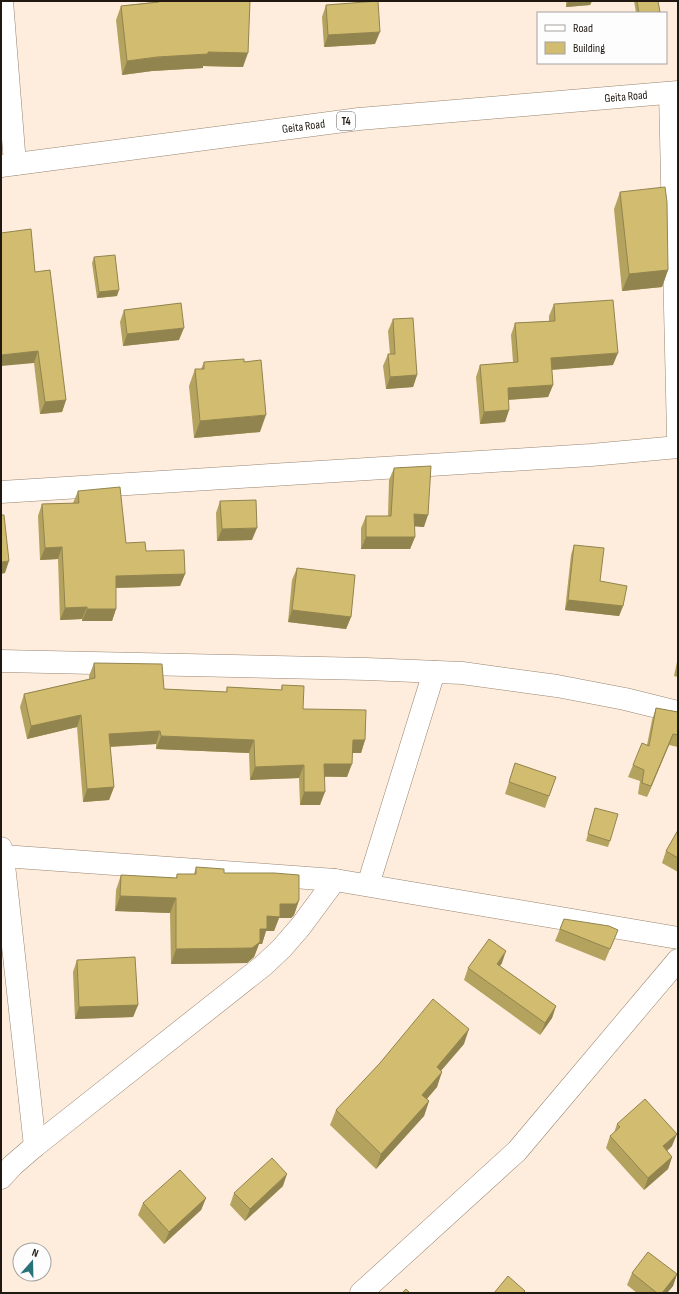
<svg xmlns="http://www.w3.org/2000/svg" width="679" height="1294" font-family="'Sofia Sans Condensed',sans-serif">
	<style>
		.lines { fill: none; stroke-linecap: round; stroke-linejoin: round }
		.minor-casing { stroke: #988571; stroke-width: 23 }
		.trunk-casing { stroke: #988571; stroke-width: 23 }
		.minor { stroke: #fff; stroke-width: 22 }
		.trunk { stroke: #fff; stroke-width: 22 }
		.wall { fill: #b4a25f }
		.shaded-wall { fill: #92844e }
		.building { fill: #d1bc6f; stroke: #92844e }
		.labels { text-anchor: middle; stroke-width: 3.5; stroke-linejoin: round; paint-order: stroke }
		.shield { fill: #fdfdfd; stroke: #635d58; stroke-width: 1 }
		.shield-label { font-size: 11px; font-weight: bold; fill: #211911 }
		.street-label { font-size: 12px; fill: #211911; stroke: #fdfdfd }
	</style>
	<rect width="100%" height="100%" fill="#feeddc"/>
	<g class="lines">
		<g class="minor-casing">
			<g id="minor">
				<polyline points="2,1 15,164"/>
				<polyline points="670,93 678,435"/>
				<polyline points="1,492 591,455 678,447"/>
				<polyline points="1,661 367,669 462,673 557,686 625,699 678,712"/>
				<polyline points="1,848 3,856 35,1146"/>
				<polyline points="3,856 335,880 678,938"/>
				<polyline points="368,885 434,672"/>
				<polyline points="1,1178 13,1165 35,1146 264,965 282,948 301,926 335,880"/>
				<polyline points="361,1293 517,1151 678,960"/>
			</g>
		</g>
		<g class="trunk-casing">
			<g id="trunk">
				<path id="s1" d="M1,166L359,119L678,92"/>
			</g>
		</g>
		<use href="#minor" class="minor"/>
		<use href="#trunk" class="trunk"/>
	</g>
	<g class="wall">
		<polygon points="153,1 250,1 243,67 203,66 203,68 152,71 122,75 116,20 121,6 153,2"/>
		<polygon points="566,1 592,1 590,5 566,7"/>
		<polygon points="634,1 658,1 660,13 636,13"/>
		<polygon points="326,5 375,44 324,47 322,17"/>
		<polygon points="620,192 668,270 662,287 622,291 614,209"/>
		<polygon points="94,257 117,296 97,298 92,263"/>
		<polygon points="35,272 66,400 62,412 40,414 34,363"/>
		<polygon points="554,304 613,365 552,370 553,385 548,397 508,400 509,410 505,422 480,424 476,377 480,365 513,362 511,335 515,323 549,321 549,316"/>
		<polygon points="124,310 179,340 123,346 120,322"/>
		<polygon points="393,319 417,375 413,387 386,389 383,366 388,354 390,354 388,331"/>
		<polygon points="204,362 260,432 194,438 189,386 195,369 201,369"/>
		<polygon points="394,468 424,527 414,526 415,537 410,549 361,549 361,528 366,516 388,516 389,480"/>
		<polygon points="78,491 126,543 146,551 185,574 180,586 116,588 116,609 112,621 82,621 82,619 60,620 58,559 40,560 38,516 42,504 73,503"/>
		<polygon points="220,501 252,540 217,541 216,513"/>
		<polygon points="574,545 600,581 623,606 619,616 565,610 571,555"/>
		<polygon points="297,568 351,617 346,629 288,622 292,580"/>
		<polygon points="678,657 678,677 674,676"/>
		<polygon points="94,663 164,689 226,692 227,687 281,690 282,685 303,709 365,740 361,753 352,753 347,777 324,777 320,805 300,805 299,778 250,780 249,753 156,749 156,744 110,747 114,787 109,800 83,802 77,727 27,739 20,707 24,694 89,679 89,676"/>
		<polygon points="656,708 678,712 678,747 669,745 647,797 638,794 640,781 628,777 633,765 647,745 652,720"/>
		<polygon points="515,763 556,777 545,808 505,794"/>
		<polygon points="595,808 610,841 608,847 586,841"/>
		<polygon points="678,830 678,872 662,863 666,851"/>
		<polygon points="196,867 224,873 299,900 294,915 291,918 279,918 274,931 266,931 262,944 259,944 254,957 247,963 171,964 170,913 115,911 116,890 121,875 176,878 177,874 194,874"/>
		<polygon points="564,919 613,942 605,961 555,941"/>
		<polygon points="77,960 138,1005 133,1017 75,1019 73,972"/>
		<polygon points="502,963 500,966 556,1006 552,1018 540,1035 464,980 468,968"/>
		<polygon points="464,1044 441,1071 437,1087 427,1099 429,1101 424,1116 376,1169 330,1125 336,1110"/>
		<polygon points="617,1124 672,1146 667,1151 672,1157 668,1169 644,1190 606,1148 610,1136 614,1133"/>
		<polygon points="283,1186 245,1221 230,1205 234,1193"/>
		<polygon points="206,1198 201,1210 164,1244 138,1215 143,1203"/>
		<polygon points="632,1273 677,1274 673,1286 667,1293 637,1293 627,1285"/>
	</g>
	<g class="shaded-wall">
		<polygon points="568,1 592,1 590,5 566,7"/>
		<polygon points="380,32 375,44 324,47 328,35"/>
		<polygon points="208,52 248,53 243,67 203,66 203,68 152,71 122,75 127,61"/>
		<polygon points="668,270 662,287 622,291 629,274"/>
		<polygon points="119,290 117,296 97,298 99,292"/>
		<polygon points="184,328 179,340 123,346 127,334"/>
		<polygon points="38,351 34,363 1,366 1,355"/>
		<polygon points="618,353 613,365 547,370 551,358"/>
		<polygon points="417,375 413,387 386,389 390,377"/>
		<polygon points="553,385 548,397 503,400 508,388"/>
		<polygon points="66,400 62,412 40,414 45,402"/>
		<polygon points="509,410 505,422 480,424 484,412"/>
		<polygon points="266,415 260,432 194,438 200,421"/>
		<polygon points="414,514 428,515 424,527 410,526"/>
		<polygon points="257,528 252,540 217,541 222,529"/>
		<polygon points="366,537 415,537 410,549 361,549"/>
		<polygon points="62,547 58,559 40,560 45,548"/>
		<polygon points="9,561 5,573 1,574 1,562"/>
		<polygon points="185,574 180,586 112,588 116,576"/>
		<polygon points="568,600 623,606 619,616 565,610"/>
		<polygon points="87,607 82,619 60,620 65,608"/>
		<polygon points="87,609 116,609 112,621 82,621"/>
		<polygon points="292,610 351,617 346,629 288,622"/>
		<polygon points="81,715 77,727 27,739 31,726"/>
		<polygon points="160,731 156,744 104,747 109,734"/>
		<polygon points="673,734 669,745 647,797 651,786"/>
		<polygon points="161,736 254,740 249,753 156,749"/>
		<polygon points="353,740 365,740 361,753 348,753"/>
		<polygon points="324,764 352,764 347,777 320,776"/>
		<polygon points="304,765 299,778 250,780 255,767"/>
		<polygon points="114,787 109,800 83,802 87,789"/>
		<polygon points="304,792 325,792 320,805 300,805"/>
		<polygon points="120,896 176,898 170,913 115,911"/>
		<polygon points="299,900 294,915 291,918 279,918 274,931 266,931 262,944 259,944 254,957 247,963 171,964 176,949 260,929 267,916 280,904"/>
		<polygon points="506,951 502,963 493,976 497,964"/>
		<polygon points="138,1005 133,1017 75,1019 79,1007"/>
		<polygon points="556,1006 552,1018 540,1035 545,1023"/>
		<polygon points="469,1029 464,1044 431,1082 437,1067"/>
		<polygon points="442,1072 437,1087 417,1110 422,1095"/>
		<polygon points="429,1101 424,1116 376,1169 381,1154"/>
		<polygon points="677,1134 672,1146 659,1158 663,1146"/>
		<polygon points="672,1157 668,1169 644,1190 648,1178"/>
		<polygon points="287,1174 283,1186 245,1221 250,1209"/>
		<polygon points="206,1198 201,1210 164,1244 169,1232"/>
		<polygon points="677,1274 673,1286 667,1293 662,1293"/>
	</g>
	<g class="building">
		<polygon points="159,1 250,1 248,53 208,52 208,54 157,57 127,61 121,6 159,2"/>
		<polygon points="378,1 380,32 328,35 326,5"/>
		<polygon points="637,1 658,1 660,12 653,13 639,13"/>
		<polygon points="665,187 667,202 668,270 629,274 620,192"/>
		<polygon points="31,229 35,272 50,270 66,400 45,402 38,351 1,355 1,233"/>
		<polygon points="115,255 119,290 99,292 94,257"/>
		<polygon points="613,300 618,353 551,358 553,385 508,388 509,410 484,412 480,365 518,362 515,323 555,321 554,304"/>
		<polygon points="181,303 184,328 127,334 124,310"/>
		<polygon points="413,318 417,375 390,377 388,354 395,354 393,319"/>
		<polygon points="244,359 244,362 261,360 266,415 200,421 195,369 204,369 204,362"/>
		<polygon points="431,466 428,515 414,514 415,537 366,537 366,516 391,516 394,468"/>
		<polygon points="120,487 126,543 145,542 146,551 184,550 185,574 116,576 116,609 87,609 87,607 65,608 62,547 45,548 42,504 79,503 78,491"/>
		<polygon points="256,500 257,528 222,529 220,501"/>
		<polygon points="1,515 4,515 9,561 1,562"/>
		<polygon points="574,545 604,548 600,581 627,586 623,606 568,600"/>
		<polygon points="297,568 355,575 351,617 292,610"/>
		<polygon points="94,663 162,664 164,689 227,692 227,687 282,690 282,685 304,686 303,709 366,710 365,740 353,740 352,764 324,764 325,792 304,792 304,765 255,767 254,740 161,736 160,731 109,734 114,787 87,789 81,715 31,726 24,694 95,678"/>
		<polygon points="656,708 678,712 678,735 673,734 651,786 642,783 644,770 633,765 642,743 649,746"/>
		<polygon points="515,763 556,777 549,796 509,782"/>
		<polygon points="595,808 618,814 610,841 588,834"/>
		<polygon points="678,830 678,858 666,851"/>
		<polygon points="196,867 224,869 224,873 274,873 299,875 299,900 296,904 280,904 280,917 267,916 267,929 260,929 260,942 252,948 176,949 176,898 120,896 121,875 177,878 177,874 196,874"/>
		<polygon points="564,919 609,926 618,930 610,949 560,929"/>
		<polygon points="489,939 506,951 497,964 556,1006 545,1023 468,968"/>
		<polygon points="135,957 138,1005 79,1007 77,960"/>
		<polygon points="433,999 469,1029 437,1067 442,1072 422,1095 429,1101 381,1154 336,1110 380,1063"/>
		<polygon points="645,1099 677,1134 663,1146 672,1157 648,1178 610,1136 620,1127 617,1124"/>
		<polygon points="272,1158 287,1174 250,1209 234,1193"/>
		<polygon points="180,1170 206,1198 169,1232 143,1203"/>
		<polygon points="648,1252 677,1274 662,1293 657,1293 632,1273"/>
		<polygon points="508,1276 525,1291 523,1293 494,1293"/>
		<polygon points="406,1289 410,1293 402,1293"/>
	</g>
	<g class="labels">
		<rect class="shield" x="337" y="112" width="18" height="18" rx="3"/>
		<g class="shield-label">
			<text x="346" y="125">T4</text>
		</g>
		<g class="street-label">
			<text dy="4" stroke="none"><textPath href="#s1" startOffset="629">Geita Road</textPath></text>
			<text dy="4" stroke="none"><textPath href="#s1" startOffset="305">Geita Road</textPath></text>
		</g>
	</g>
	<rect width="679" height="1294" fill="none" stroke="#211911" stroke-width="4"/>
	<rect x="537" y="12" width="130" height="52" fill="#fdfdfd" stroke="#a5a29f"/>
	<rect x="545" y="25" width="20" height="6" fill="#ffffff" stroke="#a5a29f"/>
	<text x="573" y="32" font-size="12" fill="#211911">Road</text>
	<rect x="545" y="42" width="20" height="12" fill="#d1bc6f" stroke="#a5a29f"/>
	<text x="573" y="52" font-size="12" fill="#211911">Building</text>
	<g transform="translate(32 1262) rotate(20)"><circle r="19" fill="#fdfdfd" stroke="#a5a29f"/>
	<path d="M0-3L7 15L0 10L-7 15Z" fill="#287279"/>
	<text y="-6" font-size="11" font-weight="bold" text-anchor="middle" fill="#211911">N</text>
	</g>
</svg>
